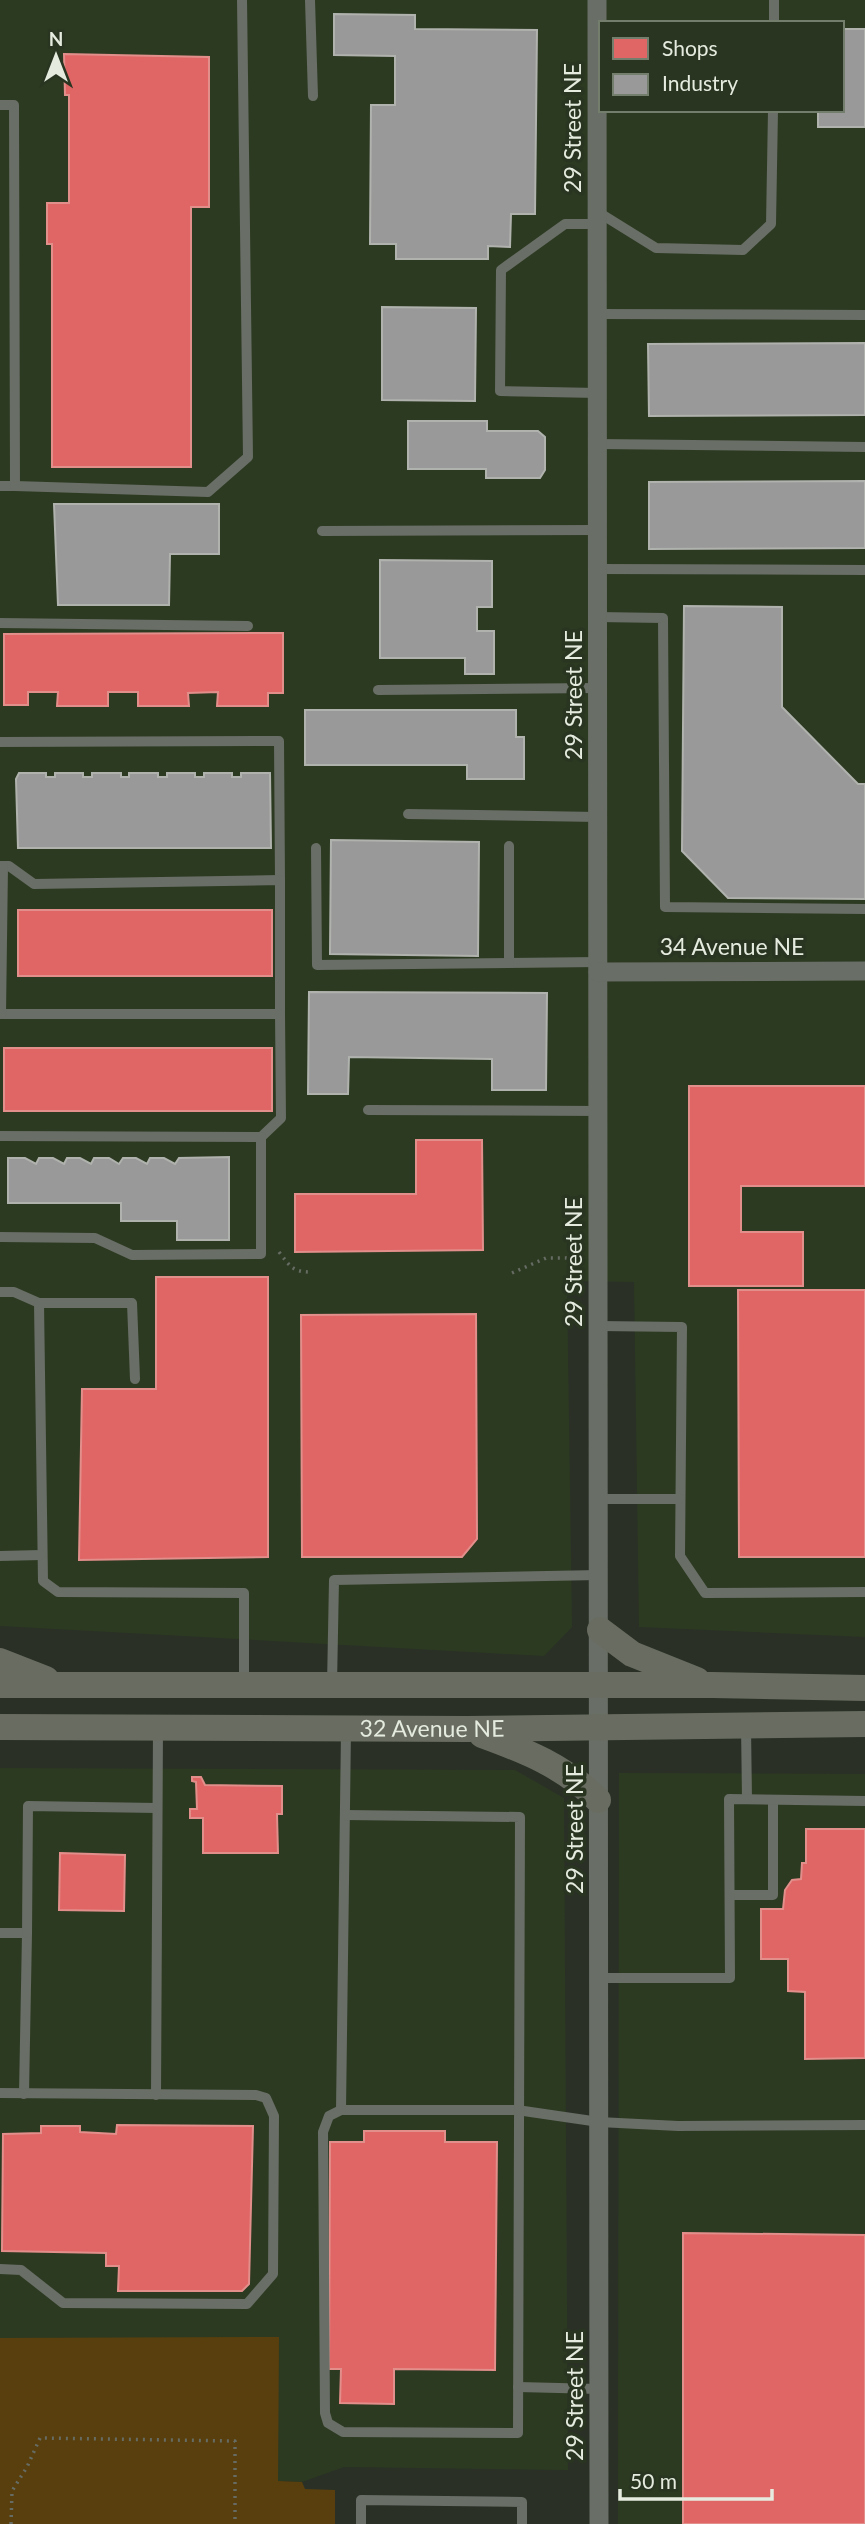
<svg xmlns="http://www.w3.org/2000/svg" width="865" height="2524" font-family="Lato,sans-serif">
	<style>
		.built { fill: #2d3a22; fill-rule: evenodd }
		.green { fill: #593f0d }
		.shops { fill: #e06666; stroke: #e28e8a; stroke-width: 2 }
		.industry { fill: #999; stroke: #b0b2ae; stroke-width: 2 }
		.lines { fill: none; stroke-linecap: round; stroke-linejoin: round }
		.path { stroke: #666c63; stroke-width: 3.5; stroke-dasharray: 2 5; stroke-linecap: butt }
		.service { stroke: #696e66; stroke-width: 10 }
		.minor { stroke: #696e66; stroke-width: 19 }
		.secondary { stroke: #696d61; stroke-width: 26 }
		.labels { text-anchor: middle; stroke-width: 7; stroke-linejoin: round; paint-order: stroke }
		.street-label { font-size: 23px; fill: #e5ecdf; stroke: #293521 }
	</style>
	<rect width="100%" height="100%" fill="#2a3026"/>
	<g class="built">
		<path d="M0,0H865V1637L639,1627L634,1282L567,1281L572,1627L544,1656L0,1626ZM601,23H842V110H601Z"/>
		<polygon points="0,1768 515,1770 564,1798 568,2470 344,2467 302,2482 278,2481 0,2338"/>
		<polygon points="619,1773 865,1774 865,2524 618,2524"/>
	</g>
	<polygon class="green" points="279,2337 278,2481 302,2482 305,2489 335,2490 335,2524 0,2524 0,2338"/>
	<g class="shops">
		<polygon points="64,54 209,57 209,207 191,207 191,467 52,467 52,244 47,244 47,203 69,203 69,95 65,95"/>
		<polygon points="283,633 283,693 268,693 268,706 217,706 218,692 188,693 189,706 138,706 138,692 108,692 108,706 57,706 58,692 28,692 28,705 4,705 4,634"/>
		<rect x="18" y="910" width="254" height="66"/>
		<rect x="4" y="1048" width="268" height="63"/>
		<polygon points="689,1086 865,1086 865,1186 741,1186 741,1232 803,1232 803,1286 689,1286"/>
		<polygon points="416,1140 482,1140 483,1250 295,1252 295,1194 416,1194"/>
		<polygon points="156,1277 268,1277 268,1557 79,1560 82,1389 156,1389"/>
		<polygon points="738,1290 865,1290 865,1557 739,1557"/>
		<polygon points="476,1314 477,1539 462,1557 302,1557 301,1315"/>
		<polygon points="192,1777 201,1777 205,1785 282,1786 282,1814 277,1814 278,1853 203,1853 203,1818 190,1818 190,1809 197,1809 196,1782 192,1781"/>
		<polygon points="806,1829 865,1829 865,2058 805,2059 805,1992 788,1991 788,1959 761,1959 761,1909 783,1909 785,1890 792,1880 801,1879 802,1863 806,1863"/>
		<polygon points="60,1853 125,1855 124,1911 59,1910"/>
		<polygon points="117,2125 253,2126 249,2284 242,2291 118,2291 119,2266 106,2266 106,2253 2,2251 3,2134 41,2133 41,2126 80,2126 80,2132 116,2134"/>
		<polygon points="364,2131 445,2131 445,2142 497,2142 495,2370 394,2369 394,2404 340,2403 341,2369 329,2369 330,2142 364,2142"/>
		<polygon points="683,2233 865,2235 865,2524 683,2524"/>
	</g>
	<g class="industry">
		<polygon points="334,14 415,15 415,29 537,30 535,214 511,214 510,247 488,246 488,259 396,259 396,244 370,244 371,105 395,105 395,56 334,55"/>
		<polygon points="842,29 865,29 865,127 818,127 818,110 842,110"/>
		<polygon points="382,307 476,308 475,401 382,400"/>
		<polygon points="865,343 865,415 649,416 648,344"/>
		<polygon points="408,421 487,421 487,431 538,431 545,437 545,470 540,478 486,478 486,469 408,469"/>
		<polygon points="865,481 865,548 649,549 649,482"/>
		<polygon points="54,504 219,504 219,554 170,554 169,605 58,605"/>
		<polygon points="380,560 492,561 492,607 477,607 477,631 494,631 494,674 465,674 465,658 380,658"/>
		<polygon points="684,606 782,607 782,707 858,784 865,784 865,899 728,898 682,851"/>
		<polygon points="305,710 516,710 516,737 524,737 524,779 467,779 467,765 305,765"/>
		<polygon points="19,773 46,773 46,777 55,777 55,773 83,773 83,777 92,777 92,773 121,773 121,777 129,777 129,773 158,773 158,777 167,777 167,773 195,773 195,777 204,777 204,773 232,773 232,777 241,777 241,773 270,773 271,848 18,848 16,779"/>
		<polygon points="331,840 479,842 478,956 330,954"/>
		<polygon points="309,992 547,993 546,1090 492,1090 492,1059 349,1057 348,1094 308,1094"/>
		<polygon points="229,1157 229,1240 177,1240 177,1221 121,1221 121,1203 8,1203 8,1158 25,1158 36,1164 39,1158 53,1158 64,1164 67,1158 80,1158 91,1164 94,1158 109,1158 119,1164 123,1158 136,1158 147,1164 150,1158 164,1158 175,1164 179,1158"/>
	</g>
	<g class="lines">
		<g class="path">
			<path d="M279,1252C290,1266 292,1272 311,1272"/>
			<polyline points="512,1273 546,1258 579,1258"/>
			<polyline points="11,2524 12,2491 27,2467 40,2438 235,2441 235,2524"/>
		</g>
		<g class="service">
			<polyline points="310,0 313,96"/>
			<polyline points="774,23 774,0"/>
			<polyline points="0,105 14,105 15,486 0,486"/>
			<polyline points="598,212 656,248 743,250 771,224 773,110"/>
			<polyline points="598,224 565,224 501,270 500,391 598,393"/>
			<polyline points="598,314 865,315"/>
			<polyline points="598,444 865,447"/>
			<polyline points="15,486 208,492 248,457 242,0"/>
			<polyline points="322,531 598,530"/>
			<polyline points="598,569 865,570"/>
			<polyline points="598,617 663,618 665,907 865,909"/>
			<polyline points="0,623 248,626"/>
			<polyline points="378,690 598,688"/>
			<polyline points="0,742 279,741 280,880"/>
			<polyline points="408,814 598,817"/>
			<polyline points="509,846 509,963 598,962"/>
			<polyline points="316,848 317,965 509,963"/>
			<polyline points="0,866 9,866 34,884 280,880 280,1014"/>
			<polyline points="0,1014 280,1014 281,1118 261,1137"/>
			<polyline points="1,1014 3,866"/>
			<polyline points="368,1110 599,1111"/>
			<polyline points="0,1136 261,1137 261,1254 132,1255 95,1238 0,1237"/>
			<polyline points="0,1292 14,1292 39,1303 43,1581 58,1592 244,1593 244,1684"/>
			<polyline points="39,1303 132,1303 135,1379"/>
			<polyline points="599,1326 682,1327 680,1556 705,1593 865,1592"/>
			<polyline points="599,1499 680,1499"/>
			<polyline points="0,1556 41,1555"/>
			<polyline points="332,1685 334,1580 599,1575"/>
			<polyline points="746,1726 747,1799"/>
			<polyline points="346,1730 341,2110 517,2110 599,2122 678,2126 865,2125"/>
			<polyline points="730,1895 773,1895 773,1800"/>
			<polyline points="0,1933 27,1933 24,2094"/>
			<polyline points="27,1933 28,1806 157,1808"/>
			<polyline points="599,1978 730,1978 729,1799 865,1801"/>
			<polyline points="0,2093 256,2095 266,2098 274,2116 273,2274 247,2304 63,2303 21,2270 0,2269"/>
			<polyline points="156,2095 158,1728"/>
			<polyline points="341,2110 329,2116 323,2132 325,2413 328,2423 343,2432 518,2433 520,1817 345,1815"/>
			<polyline points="518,2387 599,2389"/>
			<polyline points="361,2524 361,2500 522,2502 522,2524"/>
		</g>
		<g class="minor">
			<polyline points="597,0 599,2524"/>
			<polyline points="598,972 865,971"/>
		</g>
		<g class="secondary">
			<polyline points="600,1630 632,1654 697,1680"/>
			<polyline points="0,1661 46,1679"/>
			<polyline points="0,1685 712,1685 865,1688"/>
			<path id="s1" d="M0,1727L467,1729L865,1724"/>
			<path d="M482,1735C526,1751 564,1766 598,1800"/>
		</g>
	</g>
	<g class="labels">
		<g class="street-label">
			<text transform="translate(573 128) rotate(-90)" y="8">29 Street NE</text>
			<text transform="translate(574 695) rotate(-90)" y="8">29 Street NE</text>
			<text x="732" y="955">34 Avenue NE</text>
			<text transform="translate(574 1262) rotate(-90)" y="8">29 Street NE</text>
			<text dy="8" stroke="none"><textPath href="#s1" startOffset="432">32 Avenue NE</textPath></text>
			<text transform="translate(575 1829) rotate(-90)" y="8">29 Street NE</text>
			<text transform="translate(575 2396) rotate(-90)" y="8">29 Street NE</text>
		</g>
	</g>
	<rect x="599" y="21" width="245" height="91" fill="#293521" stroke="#747e6d" stroke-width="2"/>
	<rect x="613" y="38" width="35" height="21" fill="#e06666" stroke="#747e6d" stroke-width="2"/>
	<text x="662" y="56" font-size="21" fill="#e5ecdf">Shops</text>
	<rect x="613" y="74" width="35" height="21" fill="#999999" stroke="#747e6d" stroke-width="2"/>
	<text x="662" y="91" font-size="21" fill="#e5ecdf">Industry</text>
	<g transform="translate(56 56)" stroke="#293521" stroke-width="5" paint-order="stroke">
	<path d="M0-5L12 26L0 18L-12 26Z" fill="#e5ecdf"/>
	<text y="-10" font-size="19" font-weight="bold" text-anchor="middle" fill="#e5ecdf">N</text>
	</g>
	<path d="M620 2489v10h152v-10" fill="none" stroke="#e5ecdf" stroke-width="3.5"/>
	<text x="630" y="2489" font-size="21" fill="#e5ecdf" stroke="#293521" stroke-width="5" paint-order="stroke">50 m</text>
</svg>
